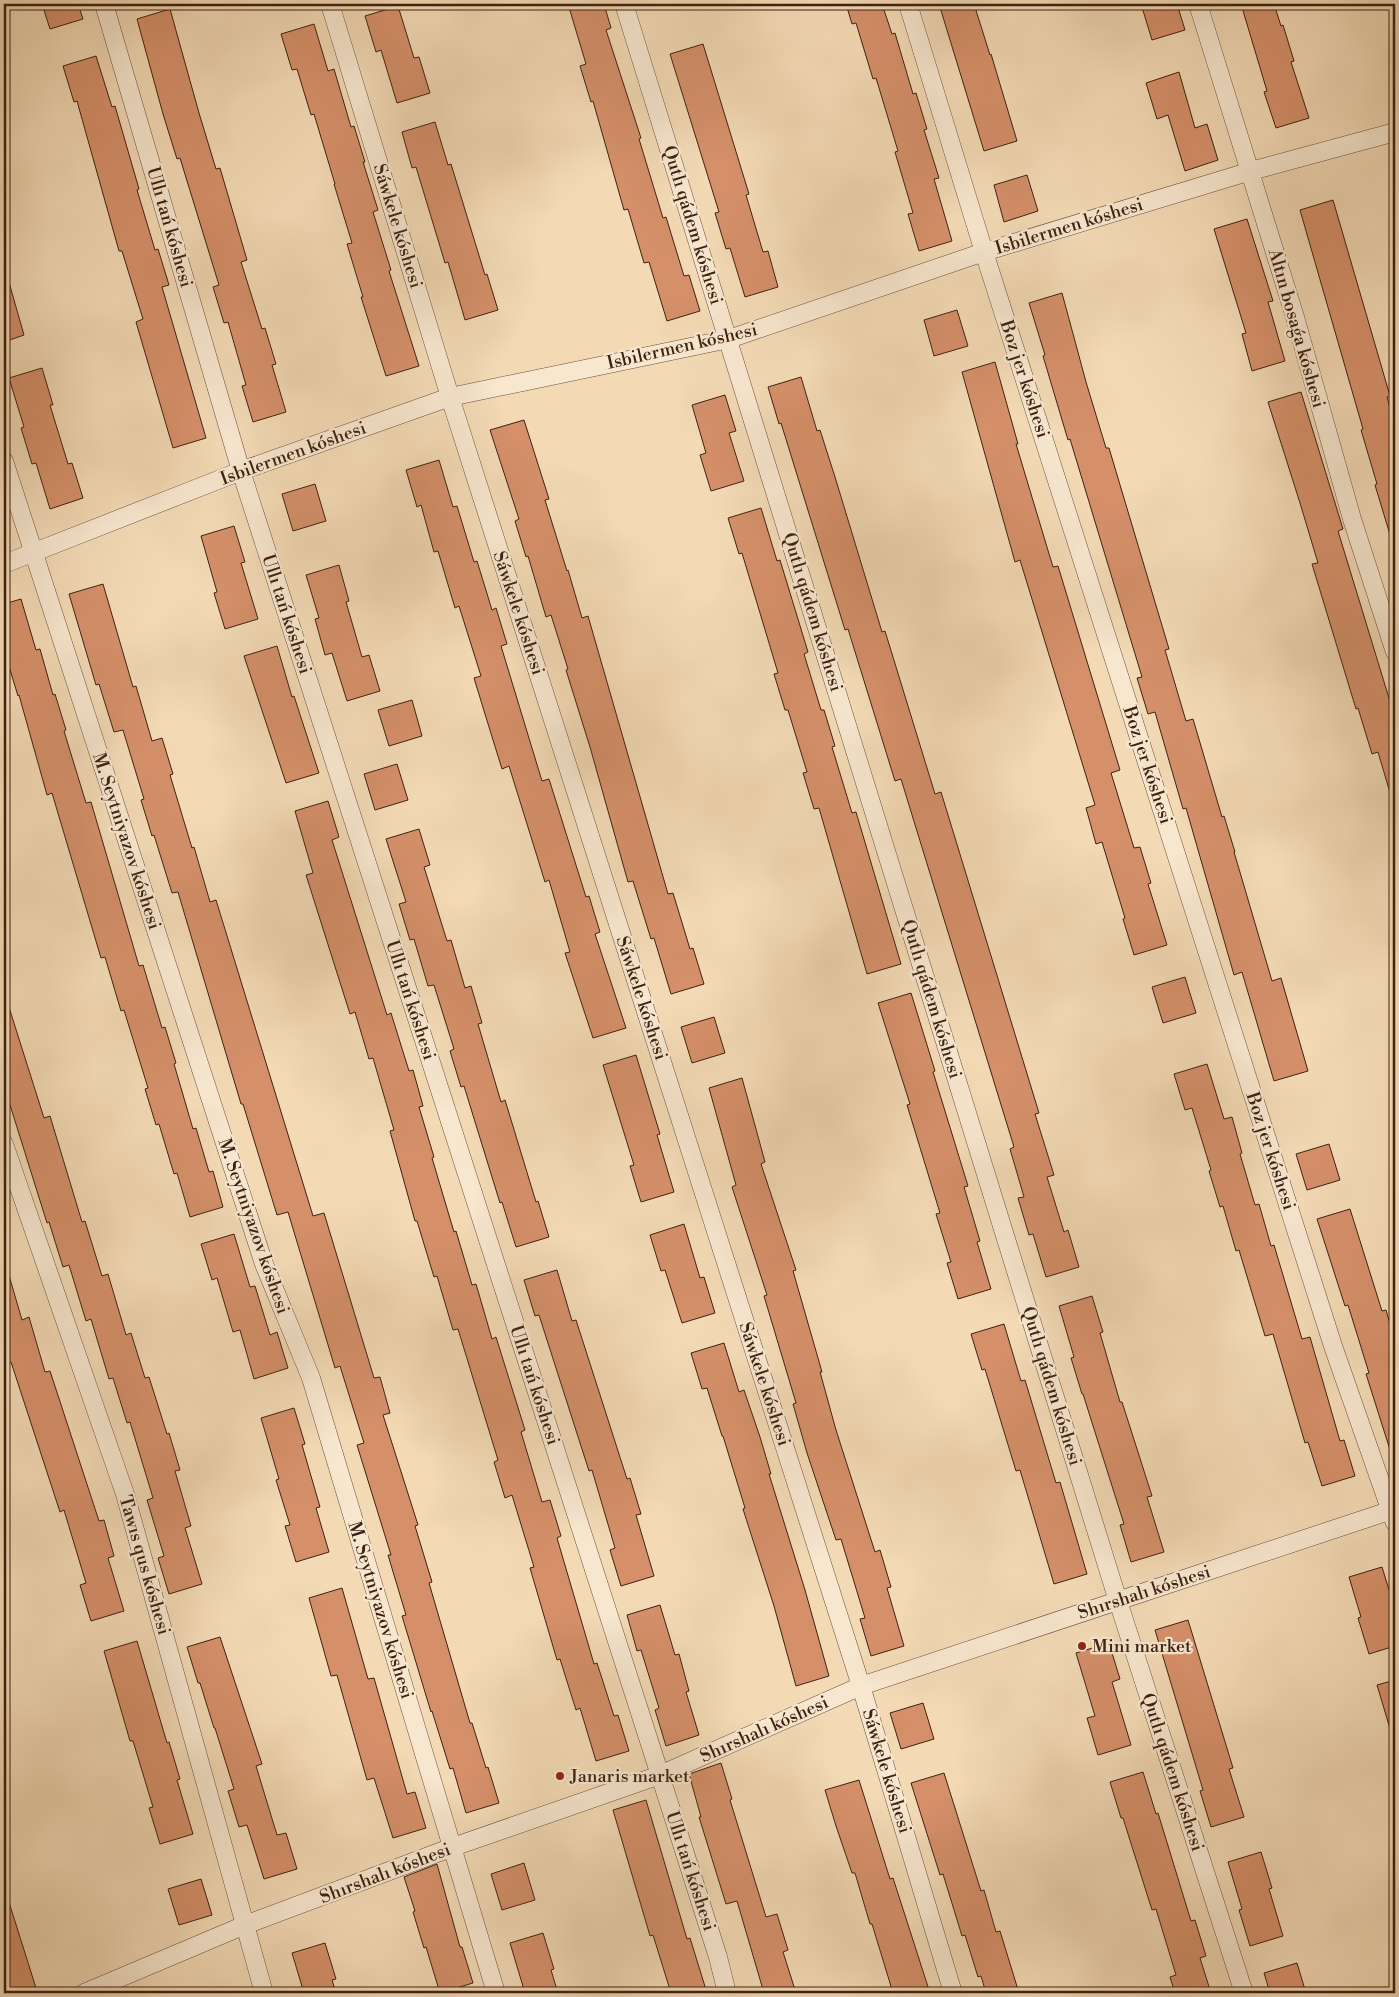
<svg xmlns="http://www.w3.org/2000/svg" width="1399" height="1997" font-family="'Libre Bodoni',serif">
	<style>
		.building { fill: #d5906a; stroke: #3e2112 }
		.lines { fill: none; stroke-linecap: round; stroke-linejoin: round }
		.street-casing { stroke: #6b4f3b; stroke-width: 19 }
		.street { stroke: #f7e7cf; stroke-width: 18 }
		.poi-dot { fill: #8f2418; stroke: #f7e7cf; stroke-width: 2 }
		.labels { text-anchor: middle; stroke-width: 4.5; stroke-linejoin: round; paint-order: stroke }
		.street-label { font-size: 18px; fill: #3e2112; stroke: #f7e7cf }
		.poi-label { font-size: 18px; fill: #3e2112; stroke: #f7e7cf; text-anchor: start }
	</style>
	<rect width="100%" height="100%" fill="#f3dab5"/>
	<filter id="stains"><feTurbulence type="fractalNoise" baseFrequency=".004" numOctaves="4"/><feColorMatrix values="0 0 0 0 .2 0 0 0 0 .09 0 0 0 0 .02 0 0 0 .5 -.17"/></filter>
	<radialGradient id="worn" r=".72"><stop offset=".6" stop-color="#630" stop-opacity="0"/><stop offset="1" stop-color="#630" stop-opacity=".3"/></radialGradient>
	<g class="building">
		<polygon points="42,4 78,4 83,19 50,29"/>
		<polygon points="568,4 604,4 611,28 606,30 641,138 639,139 663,218 666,217 684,276 689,275 700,311 667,321 649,262 644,263 628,209 624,210 593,101 591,102 580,66 586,64"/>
		<polygon points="846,4 882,4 892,34 895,33 913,94 916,93 927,129 924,130 939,178 934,179 952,241 919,251 908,214 913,213 895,152 898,151 876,78 873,79 856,23 852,24"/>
		<polygon points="939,4 974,4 990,55 991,54 1017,141 984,151"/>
		<polygon points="1141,4 1177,4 1185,30 1152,40"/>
		<polygon points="1241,4 1274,4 1281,26 1283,25 1294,61 1291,62 1309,118 1276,128 1264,92 1267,91"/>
		<polygon points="398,6 414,58 419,57 430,93 397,103 381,50 376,52 365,16"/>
		<polygon points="170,9 199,113 216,169 220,168 247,260 241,262 262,329 265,328 276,364 272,365 286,412 253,422 242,386 246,385 228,322 224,323 213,287 219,285 180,158 177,159 163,114 137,19"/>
		<polygon points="314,24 328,71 334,69 351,127 354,126 365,162 363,162 378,210 373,212 391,270 389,271 419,366 386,376 361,297 363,297 347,244 352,243 334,184 335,184 314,114 311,115 297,69 292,70 281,34"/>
		<polygon points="703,44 749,194 746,195 763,252 768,251 778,287 745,297 730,248 726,249 715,213 719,212 670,54"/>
		<polygon points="96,56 112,107 115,106 139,189 137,190 155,250 158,249 169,285 162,287 206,438 173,448 136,322 143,319 122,251 119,251 77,101 74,102 63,66"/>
		<polygon points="1179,72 1195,128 1207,124 1218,160 1185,171 1168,115 1157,119 1146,83"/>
		<polygon points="435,122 448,165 451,164 485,275 487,274 498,310 465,320 448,262 445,263 416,167 412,168 402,132"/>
		<polygon points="1027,175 1038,211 1004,222 994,185"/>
		<polygon points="1333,200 1390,396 1387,397 1395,425 1395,537 1391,538 1375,485 1377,484 1361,430 1363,429 1300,210"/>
		<polygon points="1247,219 1273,301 1268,302 1285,361 1252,371 1242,334 1246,333 1214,229"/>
		<polygon points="8,279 24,335 4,342 4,280"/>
		<polygon points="1062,293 1086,382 1106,448 1109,448 1169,649 1165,650 1186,721 1193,719 1222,817 1224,816 1235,852 1234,852 1272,981 1281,978 1308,1071 1274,1081 1242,972 1234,975 1186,808 1183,809 1155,712 1148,714 1137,678 1142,677 1070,439 1068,440 1043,356 1045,355 1029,303"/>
		<polygon points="957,310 968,346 934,356 924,320"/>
		<polygon points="995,362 1018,444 1016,444 1053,567 1058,566 1120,770 1111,773 1134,848 1140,847 1151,883 1148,884 1167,945 1134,955 1123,919 1125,918 1102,842 1096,844 1086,808 1095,805 1020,560 1015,562 962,372"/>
		<polygon points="42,368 53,405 50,405 68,464 72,463 83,498 50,509 36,463 32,464 21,428 24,427 9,378"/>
		<polygon points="801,377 817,431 820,430 835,477 882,632 885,631 935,794 941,792 1039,1113 1035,1114 1054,1175 1047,1177 1064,1232 1068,1230 1079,1267 1046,1277 1033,1234 1029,1235 1018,1198 1024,1197 1010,1149 1014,1147 901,779 895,781 848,629 845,630 781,423 779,424 768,387"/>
		<polygon points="1301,392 1343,529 1338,531 1392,708 1395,707 1395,795 1391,796 1378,752 1372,754 1358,708 1356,709 1312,564 1318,563 1300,503 1268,402"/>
		<polygon points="725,395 736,431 729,433 744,481 711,491 700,455 706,453 692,405"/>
		<polygon points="524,420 549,499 545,500 567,571 568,570 582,618 588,616 668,894 673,893 690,949 693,948 704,984 671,994 654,938 651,939 633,881 628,882 590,747 566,670 568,669 551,615 546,617 528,556 526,557 515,521 519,519 490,430"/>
		<polygon points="439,460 453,507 457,506 474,562 477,561 492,610 496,608 507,644 501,646 542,781 549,779 586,897 589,896 600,932 595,934 626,1028 593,1038 565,953 570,952 549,880 545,882 509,766 502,769 485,714 474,678 481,676 459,606 455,608 438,551 434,552 421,505 417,507 406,470"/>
		<polygon points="315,484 326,521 293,531 282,494"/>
		<polygon points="761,508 777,561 780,560 808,652 804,654 821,710 824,710 835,746 832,747 852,813 856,812 901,964 867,974 819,808 814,809 803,773 807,772 788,710 785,710 774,674 778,673 742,553 739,554 728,518"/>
		<polygon points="234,526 245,562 241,563 258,619 225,629 214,593 217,592 201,536"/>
		<polygon points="339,565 349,601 346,602 362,657 369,655 380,691 347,701 332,653 325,655 315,619 319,618 306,575"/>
		<polygon points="103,584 133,687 136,686 152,741 162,738 173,774 170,775 192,848 194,847 210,902 216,900 313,1216 324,1213 374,1378 380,1377 390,1413 383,1415 418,1525 415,1526 432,1582 429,1583 470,1723 472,1723 486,1768 488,1767 499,1803 466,1813 453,1768 450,1769 432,1711 431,1712 402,1616 406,1615 388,1555 391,1555 357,1445 364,1443 340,1366 335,1368 288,1212 277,1215 243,1104 241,1104 178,892 172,893 154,835 152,836 141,800 144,799 123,730 114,732 99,684 96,685 69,594"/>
		<polygon points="21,599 36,650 40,649 53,695 55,694 66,730 64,731 86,803 91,802 139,966 143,965 162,1028 165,1027 176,1063 174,1064 193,1129 196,1128 209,1172 213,1171 223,1207 190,1217 177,1173 174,1174 159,1124 156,1125 145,1089 148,1088 124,1010 121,1011 105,957 101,958 52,793 47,795 19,695 18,696 4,650 4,604"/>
		<polygon points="277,646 292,697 294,696 319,773 286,783 244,656"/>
		<polygon points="412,700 422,736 389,746 378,710"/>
		<polygon points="397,764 408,800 375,810 364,774"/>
		<polygon points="328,801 339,837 332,840 387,1015 391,1013 409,1071 413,1070 423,1106 419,1107 434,1157 432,1158 454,1232 456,1231 472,1285 476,1284 492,1339 496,1337 525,1430 521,1432 542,1502 550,1500 561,1536 557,1538 594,1664 597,1663 614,1716 618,1715 629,1751 596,1761 580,1708 576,1710 560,1659 557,1660 530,1568 534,1567 512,1495 505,1498 494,1462 498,1460 458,1329 453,1330 437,1276 434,1277 417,1221 415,1221 390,1131 394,1130 373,1058 369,1059 355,1012 350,1014 306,875 313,873 295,811"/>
		<polygon points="419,829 430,865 424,867 447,941 451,940 465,988 471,986 482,1023 478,1024 501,1102 505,1100 536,1202 538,1201 549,1237 516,1247 502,1202 500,1203 464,1086 461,1087 450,1051 454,1049 434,985 428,986 414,939 410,940 399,904 406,902 386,839"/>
		<polygon points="1185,977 1196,1013 1163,1023 1152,987"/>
		<polygon points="911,993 935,1071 933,1072 968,1186 964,1187 980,1241 977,1242 991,1289 958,1299 947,1263 951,1262 936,1214 940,1213 907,1105 910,1104 878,1003"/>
		<polygon points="4,1001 7,1001 44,1118 50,1116 82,1222 85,1221 102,1276 108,1274 126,1335 131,1333 145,1378 149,1377 167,1434 169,1433 180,1470 175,1471 191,1526 185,1528 202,1584 169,1594 158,1558 164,1556 147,1500 153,1498 130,1422 127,1423 113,1378 109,1379 91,1319 86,1321 69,1265 63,1267 49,1222 47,1223 10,1105 4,1107"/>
		<polygon points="714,1017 725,1053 692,1063 681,1027"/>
		<polygon points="636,1055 660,1134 657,1135 674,1192 641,1202 630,1166 634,1165 603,1065"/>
		<polygon points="1207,1064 1224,1119 1232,1117 1242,1153 1240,1154 1255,1205 1259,1204 1271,1246 1274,1245 1302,1339 1310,1337 1340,1441 1344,1440 1355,1476 1322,1486 1308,1442 1305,1443 1273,1334 1265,1336 1239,1250 1236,1251 1223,1206 1220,1207 1209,1171 1211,1170 1192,1108 1185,1110 1174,1074"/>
		<polygon points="742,1078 765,1162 761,1164 796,1270 793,1271 822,1372 820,1372 836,1430 875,1552 880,1550 891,1587 887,1588 904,1646 871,1656 860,1619 865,1618 841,1539 836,1540 807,1453 793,1404 796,1403 764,1296 767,1295 732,1187 736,1185 709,1088"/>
		<polygon points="1329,1144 1340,1180 1307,1190 1296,1154"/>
		<polygon points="1350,1209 1382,1311 1386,1310 1395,1341 1395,1455 1392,1456 1366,1374 1369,1373 1348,1305 1345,1306 1317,1219"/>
		<polygon points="684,1224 700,1278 704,1277 715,1313 682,1323 665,1270 661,1271 650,1235"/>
		<polygon points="234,1234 250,1287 255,1286 270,1335 277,1332 288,1368 254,1379 240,1330 233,1332 217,1278 212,1280 201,1244"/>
		<polygon points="557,1270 572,1321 576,1320 627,1479 630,1478 641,1514 636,1515 654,1576 621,1586 610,1550 615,1548 592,1470 589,1471 539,1315 535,1316 524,1280"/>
		<polygon points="8,1272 22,1320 29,1317 45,1372 50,1371 99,1521 104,1520 114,1556 108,1558 124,1611 91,1621 80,1585 86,1583 64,1510 60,1512 11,1362 7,1363 4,1353 4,1273"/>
		<polygon points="1092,1296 1103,1332 1100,1333 1120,1402 1122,1402 1152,1496 1147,1497 1164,1552 1131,1562 1120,1525 1124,1524 1083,1394 1082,1394 1071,1358 1074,1357 1059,1306"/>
		<polygon points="1004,1324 1021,1381 1025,1380 1056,1483 1060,1482 1087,1574 1054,1584 1020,1470 1016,1471 985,1369 982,1370 971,1334"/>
		<polygon points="724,1343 739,1392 744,1390 760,1437 771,1474 769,1474 805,1590 829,1676 796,1686 774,1606 743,1509 745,1508 723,1436 722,1436 707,1388 702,1389 691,1353"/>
		<polygon points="294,1408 305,1444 302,1445 320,1507 316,1508 329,1552 296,1562 285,1526 290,1525 276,1480 279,1479 261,1418"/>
		<polygon points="1382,1567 1393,1603 1390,1604 1395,1622 1395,1646 1369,1654 1358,1618 1361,1617 1349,1577"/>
		<polygon points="342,1588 368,1679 374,1678 407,1794 415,1792 426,1828 393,1838 374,1778 367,1780 337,1675 331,1676 309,1598"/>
		<polygon points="660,1605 675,1655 679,1654 689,1691 686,1692 699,1735 666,1746 655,1710 659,1708 641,1650 637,1651 627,1615"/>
		<polygon points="1188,1620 1233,1768 1229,1769 1244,1817 1211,1827 1200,1791 1203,1790 1155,1630"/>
		<polygon points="220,1637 262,1764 256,1766 277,1835 286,1833 297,1869 264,1879 247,1825 239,1827 228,1791 234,1789 215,1728 214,1728 200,1683 198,1683 187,1647"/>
		<polygon points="137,1641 167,1743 169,1742 180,1779 177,1780 193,1834 160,1844 149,1808 153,1807 133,1741 130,1741 104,1651"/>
		<polygon points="1109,1643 1120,1679 1112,1682 1131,1745 1098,1755 1087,1718 1095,1716 1076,1653"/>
		<polygon points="1395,1680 1395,1732 1391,1732 1377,1685"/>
		<polygon points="923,1703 934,1739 901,1749 890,1713"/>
		<polygon points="721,1763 732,1799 730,1800 766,1917 777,1914 788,1950 783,1952 796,1993 764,1993 737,1901 726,1904 699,1817 701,1817 689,1774"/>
		<polygon points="1143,1772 1156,1814 1158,1813 1191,1921 1195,1920 1206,1956 1200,1958 1211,1993 1175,1993 1170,1977 1176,1975 1156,1909 1152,1910 1123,1818 1121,1818 1110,1782"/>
		<polygon points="944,1773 981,1891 984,1890 996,1932 1000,1931 1019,1993 986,1993 981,1976 978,1977 965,1935 962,1936 943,1874 940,1875 911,1783"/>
		<polygon points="859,1780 890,1879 893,1878 930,1993 893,1993 872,1924 870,1924 855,1873 852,1873 836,1826 825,1790"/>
		<polygon points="646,1800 687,1939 690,1938 707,1993 671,1993 653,1935 650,1936 613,1810"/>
		<polygon points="1261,1852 1272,1888 1269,1889 1283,1936 1250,1946 1239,1910 1242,1909 1228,1862"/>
		<polygon points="524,1863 535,1900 502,1910 491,1874"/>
		<polygon points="437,1864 460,1947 462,1947 473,1983 440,1993 426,1947 424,1948 413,1912 415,1911 404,1877"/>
		<polygon points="201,1879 212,1915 179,1925 168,1889"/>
		<polygon points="4,1896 7,1896 36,1988 20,1993 4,1993"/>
		<polygon points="543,1933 554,1969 551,1970 558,1993 525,1993 510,1943"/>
		<polygon points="325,1943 336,1979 332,1980 336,1993 304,1993 292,1953"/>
		<polygon points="1297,1963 1306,1993 1270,1993 1264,1973"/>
	</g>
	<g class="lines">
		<g class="street-casing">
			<g id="street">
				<polyline points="104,4 241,471 660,1775 718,1957 727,1993"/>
				<polyline points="330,4 450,397 861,1686 953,1993"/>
				<polyline points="624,4 1118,1601 1244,1993"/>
				<polyline points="908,4 984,252 1333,1346 1395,1523"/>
				<polyline points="1198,4 1295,317 1352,519 1395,652"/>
				<polyline points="4,461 264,1264 311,1378 496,1993"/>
				<polyline points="4,564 241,471 450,397 729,339 984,252 1251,171 1395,132"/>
				<polyline points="4,1144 125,1494 264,1993"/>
				<polyline points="84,1993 245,1925 453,1847 660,1775 861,1686 1395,1509"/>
			</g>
		</g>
		<use href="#street" class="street"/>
	</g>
	<g class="poi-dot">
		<circle cx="1082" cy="1646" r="5"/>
		<circle cx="560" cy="1776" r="5"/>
	</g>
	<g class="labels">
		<g class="street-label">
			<text transform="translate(693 225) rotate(73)" y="6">Qutlı qádem kóshesi</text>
			<text transform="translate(398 226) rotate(73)" y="6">Sáwkele kóshesi</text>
			<text transform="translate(1069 226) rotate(-17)" y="6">Isbilermen kóshesi</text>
			<text transform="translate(170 227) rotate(74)" y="6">Ullı tań kóshesi</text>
			<text transform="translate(1297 328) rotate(74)" y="6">Altın bosaǵa kóshesi</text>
			<text transform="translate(682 346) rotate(-13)" y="6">Isbilermen kóshesi</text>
			<text transform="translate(1025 379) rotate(72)" y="6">Boz jer kóshesi</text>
			<text transform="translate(293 453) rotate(-20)" y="6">Isbilermen kóshesi</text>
			<text transform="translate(813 612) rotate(73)" y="6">Qutlı qádem kóshesi</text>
			<text transform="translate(519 613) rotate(72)" y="6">Sáwkele kóshesi</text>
			<text transform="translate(287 614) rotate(72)" y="6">Ullı tań kóshesi</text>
			<text transform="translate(1148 765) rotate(72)" y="6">Boz jer kóshesi</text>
			<text transform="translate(127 841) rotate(72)" y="6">M. Seytniyazov kóshesi</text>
			<text transform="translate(642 998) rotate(72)" y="6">Sáwkele kóshesi</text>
			<text transform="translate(932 999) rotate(73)" y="6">Qutlı qádem kóshesi</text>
			<text transform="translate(411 1000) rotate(72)" y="6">Ullı tań kóshesi</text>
			<text transform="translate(1271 1151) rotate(72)" y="6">Boz jer kóshesi</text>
			<text transform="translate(254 1226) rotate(71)" y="6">M. Seytniyazov kóshesi</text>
			<text transform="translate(765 1384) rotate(72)" y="6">Sáwkele kóshesi</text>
			<text transform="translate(535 1385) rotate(72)" y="6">Ullı tań kóshesi</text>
			<text transform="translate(1052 1386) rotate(73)" y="6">Qutlı qádem kóshesi</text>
			<text transform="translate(145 1565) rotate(74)" y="6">Tawıs qus kóshesi</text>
			<text transform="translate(1144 1592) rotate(-18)" y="6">Shırshalı kóshesi</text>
			<text transform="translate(381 1610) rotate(73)" y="6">M. Seytniyazov kóshesi</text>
			<text transform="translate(764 1729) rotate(-24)" y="6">Shırshalı kóshesi</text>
			<text transform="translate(887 1771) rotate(73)" y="6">Sáwkele kóshesi</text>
			<text transform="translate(1173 1772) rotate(72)" y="6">Qutlı qádem kóshesi</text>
			<text transform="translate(691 1871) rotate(72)" y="6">Ullı tań kóshesi</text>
			<text transform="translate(385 1873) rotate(-21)" y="6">Shırshalı kóshesi</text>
		</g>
		<g class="poi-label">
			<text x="1092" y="1652">Mini market</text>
			<text x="570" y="1782">Janaris market</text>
		</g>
	</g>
	<rect width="1399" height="1997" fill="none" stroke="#f3dab5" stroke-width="20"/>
	<rect x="5" y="5" width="1389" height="1987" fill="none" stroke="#3e2112" stroke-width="2.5"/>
	<rect x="10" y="10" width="1379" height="1977" fill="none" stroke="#3e2112"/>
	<rect width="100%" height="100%" filter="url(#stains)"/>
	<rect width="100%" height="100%" fill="url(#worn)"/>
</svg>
